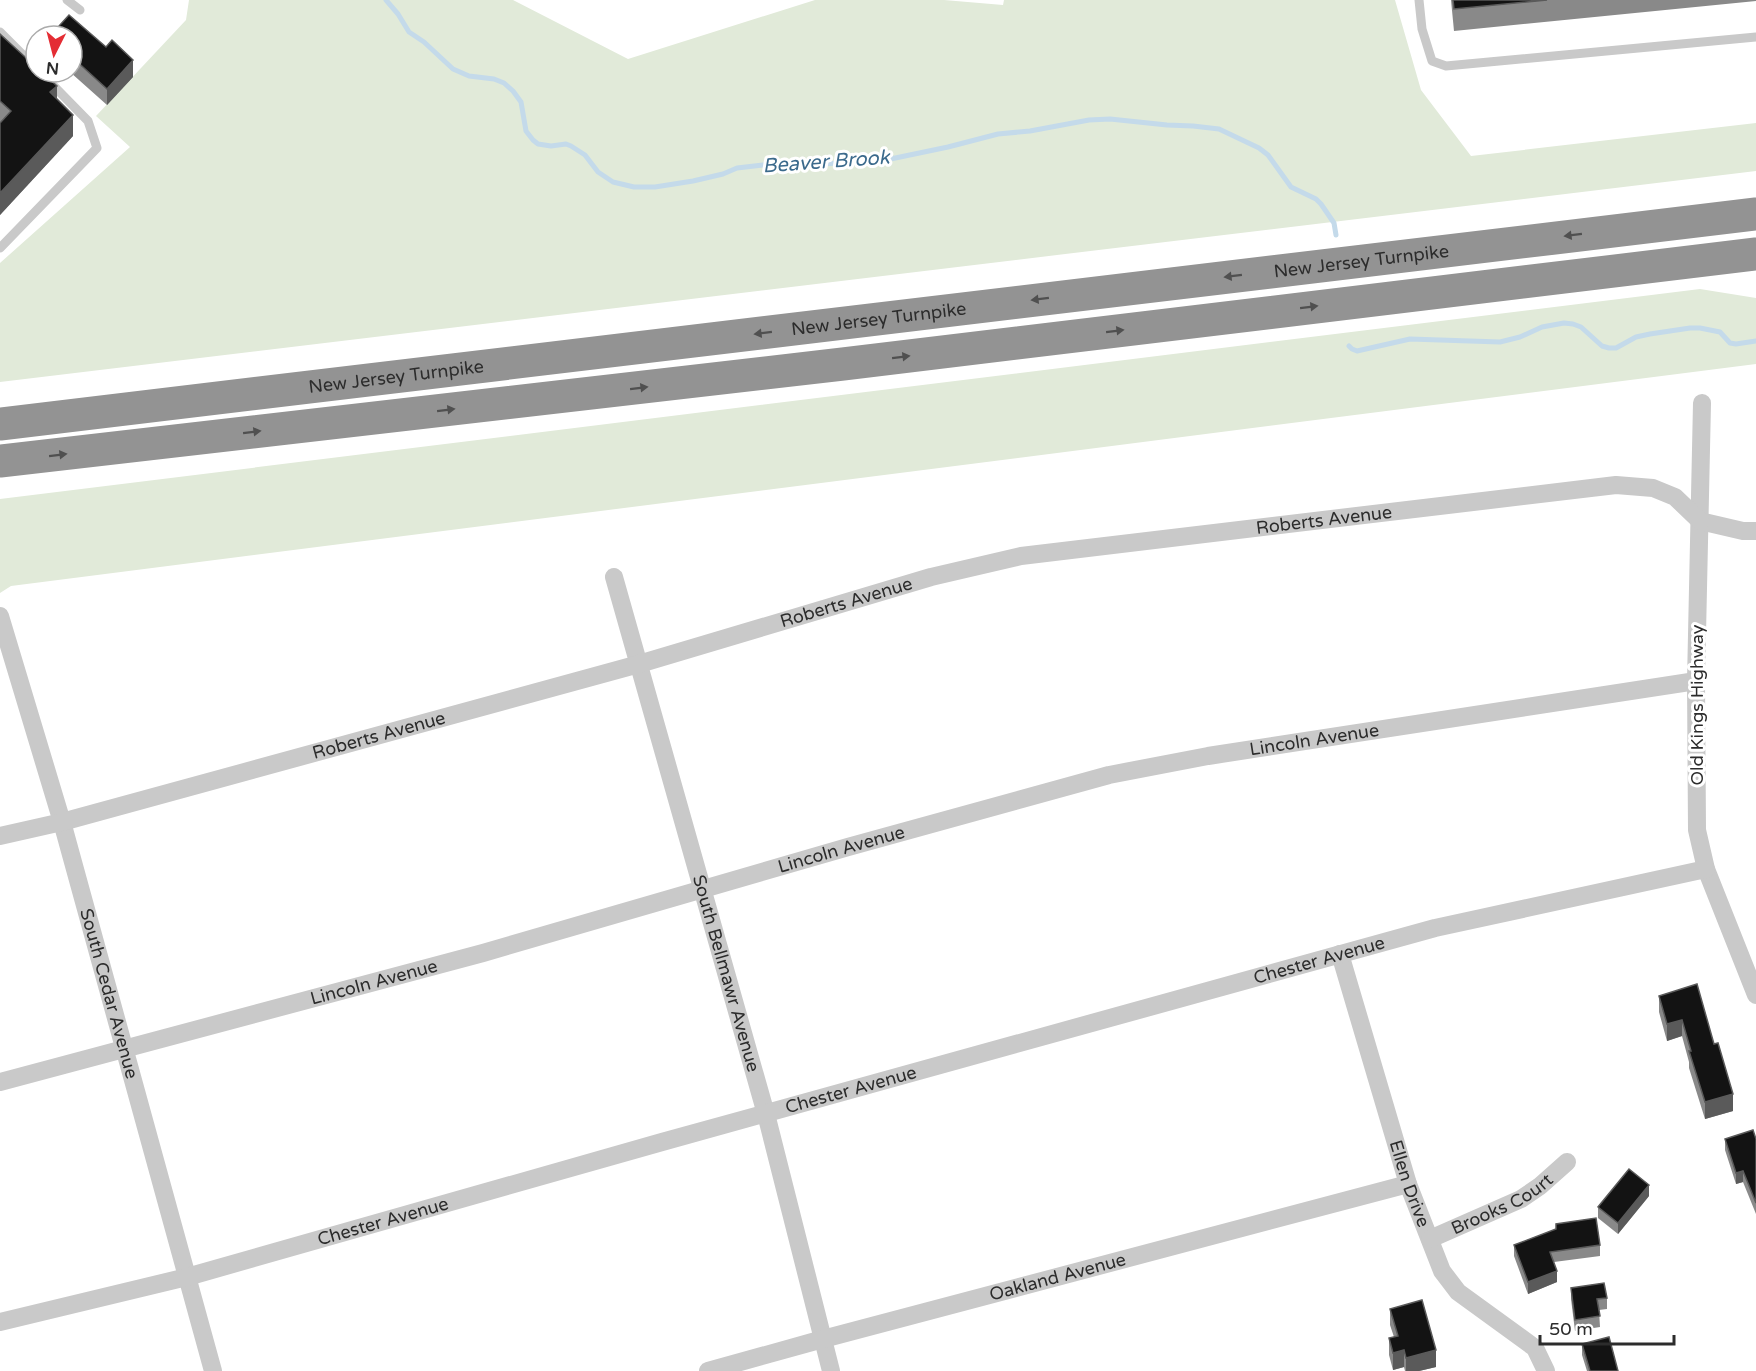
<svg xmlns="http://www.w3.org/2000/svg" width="1756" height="1371" font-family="'Varela Round',sans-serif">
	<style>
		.green { fill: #e1ead9 }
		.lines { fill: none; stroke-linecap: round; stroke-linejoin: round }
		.stream { stroke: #c4daea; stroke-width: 5 }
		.service { stroke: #c9c9c9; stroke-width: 9 }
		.minor { stroke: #c9c9c9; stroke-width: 18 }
		.motorway { stroke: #939393; stroke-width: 33 }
		.wall { fill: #898989 }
		.shaded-wall { fill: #5a5a5a }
		.building { fill: #131313; stroke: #5a5a5a; stroke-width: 1.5 }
		.oneway { fill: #505050 }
		.labels { text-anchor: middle; stroke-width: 6; stroke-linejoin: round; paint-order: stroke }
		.street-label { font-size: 18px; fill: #2c2c2c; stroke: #fff }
		.water-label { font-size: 20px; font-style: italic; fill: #3b6a8c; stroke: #fff }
	</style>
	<rect width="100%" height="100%" fill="#fff"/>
	<g class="green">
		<polygon points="189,0 513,0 628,59 815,0 944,0 1003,5 1004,0 1395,0 1421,90 1471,156 1756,123 1756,171 0,382 0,263 130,147 96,116 186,20"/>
		<polygon points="1700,289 1756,298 1756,364 11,586 0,593 0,499"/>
	</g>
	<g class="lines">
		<g class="stream">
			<polyline points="386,0 398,14 409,32 424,42 453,69 469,76 494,79 504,83 513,91 521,102 526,131 533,140 538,144 551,146 566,144 571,146 585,155 598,172 613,182 634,187 655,187 693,181 723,174 737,168 763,165 853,163 881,161 948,147 998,134 1030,131 1089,120 1110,119 1167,125 1193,126 1219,129 1259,148 1268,155 1291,187 1316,199 1321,204 1334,223 1336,235"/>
			<polyline points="1349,346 1352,349 1357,351 1410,339 1500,342 1520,337 1542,327 1564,323 1573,324 1581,327 1602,346 1609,348 1616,348 1636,337 1650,334 1690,328 1700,328 1720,332 1730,343 1736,344 1756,341"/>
		</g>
		<g class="service">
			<polyline points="67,0 80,10"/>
			<polyline points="1419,0 1422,29 1432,61 1446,66 1756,37"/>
			<polyline points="0,32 28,60"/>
			<polyline points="0,248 97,148 88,121 40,72"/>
		</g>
		<g class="minor">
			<polyline points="1702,403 1696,681 1697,830 1706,869 1756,995"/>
			<polyline points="1700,521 1743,531 1756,531"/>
			<path id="s1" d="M614,577L766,1114L831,1371"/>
			<path id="s2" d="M0,616L62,822L213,1371"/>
			<path id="s3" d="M0,836L62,822L639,664L931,577L1021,556L1616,485L1653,488L1675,497L1700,521"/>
			<path id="s4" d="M1340,954L1408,1184L1442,1271L1458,1292L1535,1348L1546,1371"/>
			<path id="s5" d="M0,1082L483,953L848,847L1109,775L1208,756L1696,681"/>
			<path id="s6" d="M1430,1239L1521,1199L1540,1186L1567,1162"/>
			<path id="s7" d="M0,1322L187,1277L662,1142L1435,928L1706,869"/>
			<path id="s8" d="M708,1371L823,1339L1408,1184"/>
		</g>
		<g class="motorway">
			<path id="s9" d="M0,424L1756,214"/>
			<polyline points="0,461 843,364 1756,254"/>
		</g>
	</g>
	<g class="wall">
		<polygon points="1451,0 1756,0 1756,1 1454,31"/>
		<polygon points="0,34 57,99 73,136 0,215"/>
		<polygon points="72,36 133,77 107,105 70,72 72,72"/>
		<polygon points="1697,984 1733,1111 1705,1119 1689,1068 1689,1062 1682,1036 1667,1041 1659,1012 1659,996"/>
		<polygon points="1725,1139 1756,1139 1756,1214 1743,1182 1736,1184 1725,1150"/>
		<polygon points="1649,1196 1618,1234 1598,1218 1598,1207"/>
		<polygon points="1556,1224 1600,1245 1600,1256 1554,1262 1557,1282 1528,1294 1514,1256 1514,1245 1556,1229"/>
		<polygon points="1571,1288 1607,1298 1607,1309 1599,1310 1600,1327 1575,1331 1571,1299"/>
		<polygon points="1390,1309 1436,1367 1419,1371 1405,1371 1404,1367 1393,1370 1389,1355 1389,1338 1394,1337 1390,1325"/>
		<polygon points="1582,1344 1618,1371 1587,1371 1582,1355"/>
	</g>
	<g class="shaded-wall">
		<polygon points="133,60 133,77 107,105 107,89"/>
		<polygon points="57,86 57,108 50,92"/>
		<polygon points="73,115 73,136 0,215 0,193"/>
		<polygon points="1682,1020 1682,1036 1667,1041 1667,1024"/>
		<polygon points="1733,1094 1733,1111 1705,1119 1705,1102"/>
		<polygon points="1743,1171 1743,1182 1736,1184 1736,1173"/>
		<polygon points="1649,1185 1649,1196 1618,1234 1618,1223"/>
		<polygon points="1557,1271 1557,1282 1528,1294 1528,1282"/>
		<polygon points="1404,1350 1404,1367 1393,1370 1393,1353"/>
		<polygon points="1436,1350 1436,1367 1419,1371 1406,1371 1406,1358"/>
	</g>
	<g class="building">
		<polygon points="1453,0 1547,0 1454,9"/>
		<polygon points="69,15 106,47 112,40 133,60 107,89 72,57 72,36 50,36"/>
		<polygon points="0,34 36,67 36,72 42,72 57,86 50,92 73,115 0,193 0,123 11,111 0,101"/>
		<polygon points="1697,984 1714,1044 1718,1043 1733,1094 1705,1102 1689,1051 1691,1051 1682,1020 1667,1024 1659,996"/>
		<polygon points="1753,1130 1756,1139 1756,1203 1743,1171 1736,1173 1725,1139"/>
		<polygon points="1629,1169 1649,1185 1618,1223 1598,1207"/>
		<polygon points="1596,1218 1600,1245 1550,1252 1557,1271 1528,1282 1514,1245 1556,1229 1556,1224"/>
		<polygon points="1604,1283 1607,1298 1597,1299 1600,1316 1575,1320 1571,1288"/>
		<polygon points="1422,1300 1436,1350 1406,1358 1404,1350 1393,1353 1389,1338 1398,1336 1390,1309"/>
		<polygon points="1609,1337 1618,1371 1590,1371 1582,1344"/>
	</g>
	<defs><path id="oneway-solid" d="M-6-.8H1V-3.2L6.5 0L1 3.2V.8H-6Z" transform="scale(1.5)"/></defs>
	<g class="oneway">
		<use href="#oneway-solid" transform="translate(1573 235) rotate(173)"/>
		<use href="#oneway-solid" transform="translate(1233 276) rotate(173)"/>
		<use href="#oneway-solid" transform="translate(1040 299) rotate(173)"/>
		<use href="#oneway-solid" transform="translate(1309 307) rotate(-7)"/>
		<use href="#oneway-solid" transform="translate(1115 331) rotate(-7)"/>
		<use href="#oneway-solid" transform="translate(763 333) rotate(173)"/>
		<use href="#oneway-solid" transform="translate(901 357) rotate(-7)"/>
		<use href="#oneway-solid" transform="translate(639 388) rotate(-7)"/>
		<use href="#oneway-solid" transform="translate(446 410) rotate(-7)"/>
		<use href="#oneway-solid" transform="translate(252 432) rotate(-7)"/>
		<use href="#oneway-solid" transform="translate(58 455) rotate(-7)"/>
	</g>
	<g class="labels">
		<g class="street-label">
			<text dy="6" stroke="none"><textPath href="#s9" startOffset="1371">New Jersey Turnpike</textPath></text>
			<text dy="6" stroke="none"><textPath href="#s9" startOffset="885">New Jersey Turnpike</textPath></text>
			<text dy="6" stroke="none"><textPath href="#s9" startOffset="399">New Jersey Turnpike</textPath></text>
			<text dy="6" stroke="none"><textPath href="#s3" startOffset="1364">Roberts Avenue</textPath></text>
			<text dy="6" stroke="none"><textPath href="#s3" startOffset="878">Roberts Avenue</textPath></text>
			<text transform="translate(1697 705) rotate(-90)" y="6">Old Kings Highway</text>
			<text dy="6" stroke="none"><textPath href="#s3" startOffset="392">Roberts Avenue</textPath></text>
			<text dy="6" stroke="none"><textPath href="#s5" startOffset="1359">Lincoln Avenue</textPath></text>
			<text dy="6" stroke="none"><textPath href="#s5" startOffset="873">Lincoln Avenue</textPath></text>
			<text dy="6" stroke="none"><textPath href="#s7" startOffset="1368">Chester Avenue</textPath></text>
			<text dy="6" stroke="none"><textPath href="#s1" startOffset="412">South Bellmawr Avenue</textPath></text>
			<text dy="6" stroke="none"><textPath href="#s5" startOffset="387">Lincoln Avenue</textPath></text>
			<text dy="6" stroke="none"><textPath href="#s2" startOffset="393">South Cedar Avenue</textPath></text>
			<text dy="6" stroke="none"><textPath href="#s7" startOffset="882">Chester Avenue</textPath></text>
			<text dy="6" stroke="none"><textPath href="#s4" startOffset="240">Ellen Drive</textPath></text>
			<text dy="6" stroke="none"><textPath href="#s6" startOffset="80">Brooks Court</textPath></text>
			<text dy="6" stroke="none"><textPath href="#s7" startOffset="396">Chester Avenue</textPath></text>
			<text dy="6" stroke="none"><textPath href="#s8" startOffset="362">Oakland Avenue</textPath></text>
		</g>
		<g class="water-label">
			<text transform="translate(826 161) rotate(-4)" y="7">Beaver Brook</text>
		</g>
	</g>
	<g transform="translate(54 54) rotate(186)"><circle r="28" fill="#ffffff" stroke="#ababab" stroke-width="1.5"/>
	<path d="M0-4.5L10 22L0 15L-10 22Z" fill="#e42d34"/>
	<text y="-9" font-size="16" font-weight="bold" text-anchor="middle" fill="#2c2c2c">N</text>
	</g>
	<path d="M1540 1335v9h134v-9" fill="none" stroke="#2c2c2c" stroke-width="3"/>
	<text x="1549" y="1335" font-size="18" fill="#2c2c2c" stroke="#ffffff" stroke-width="4.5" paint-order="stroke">50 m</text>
</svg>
